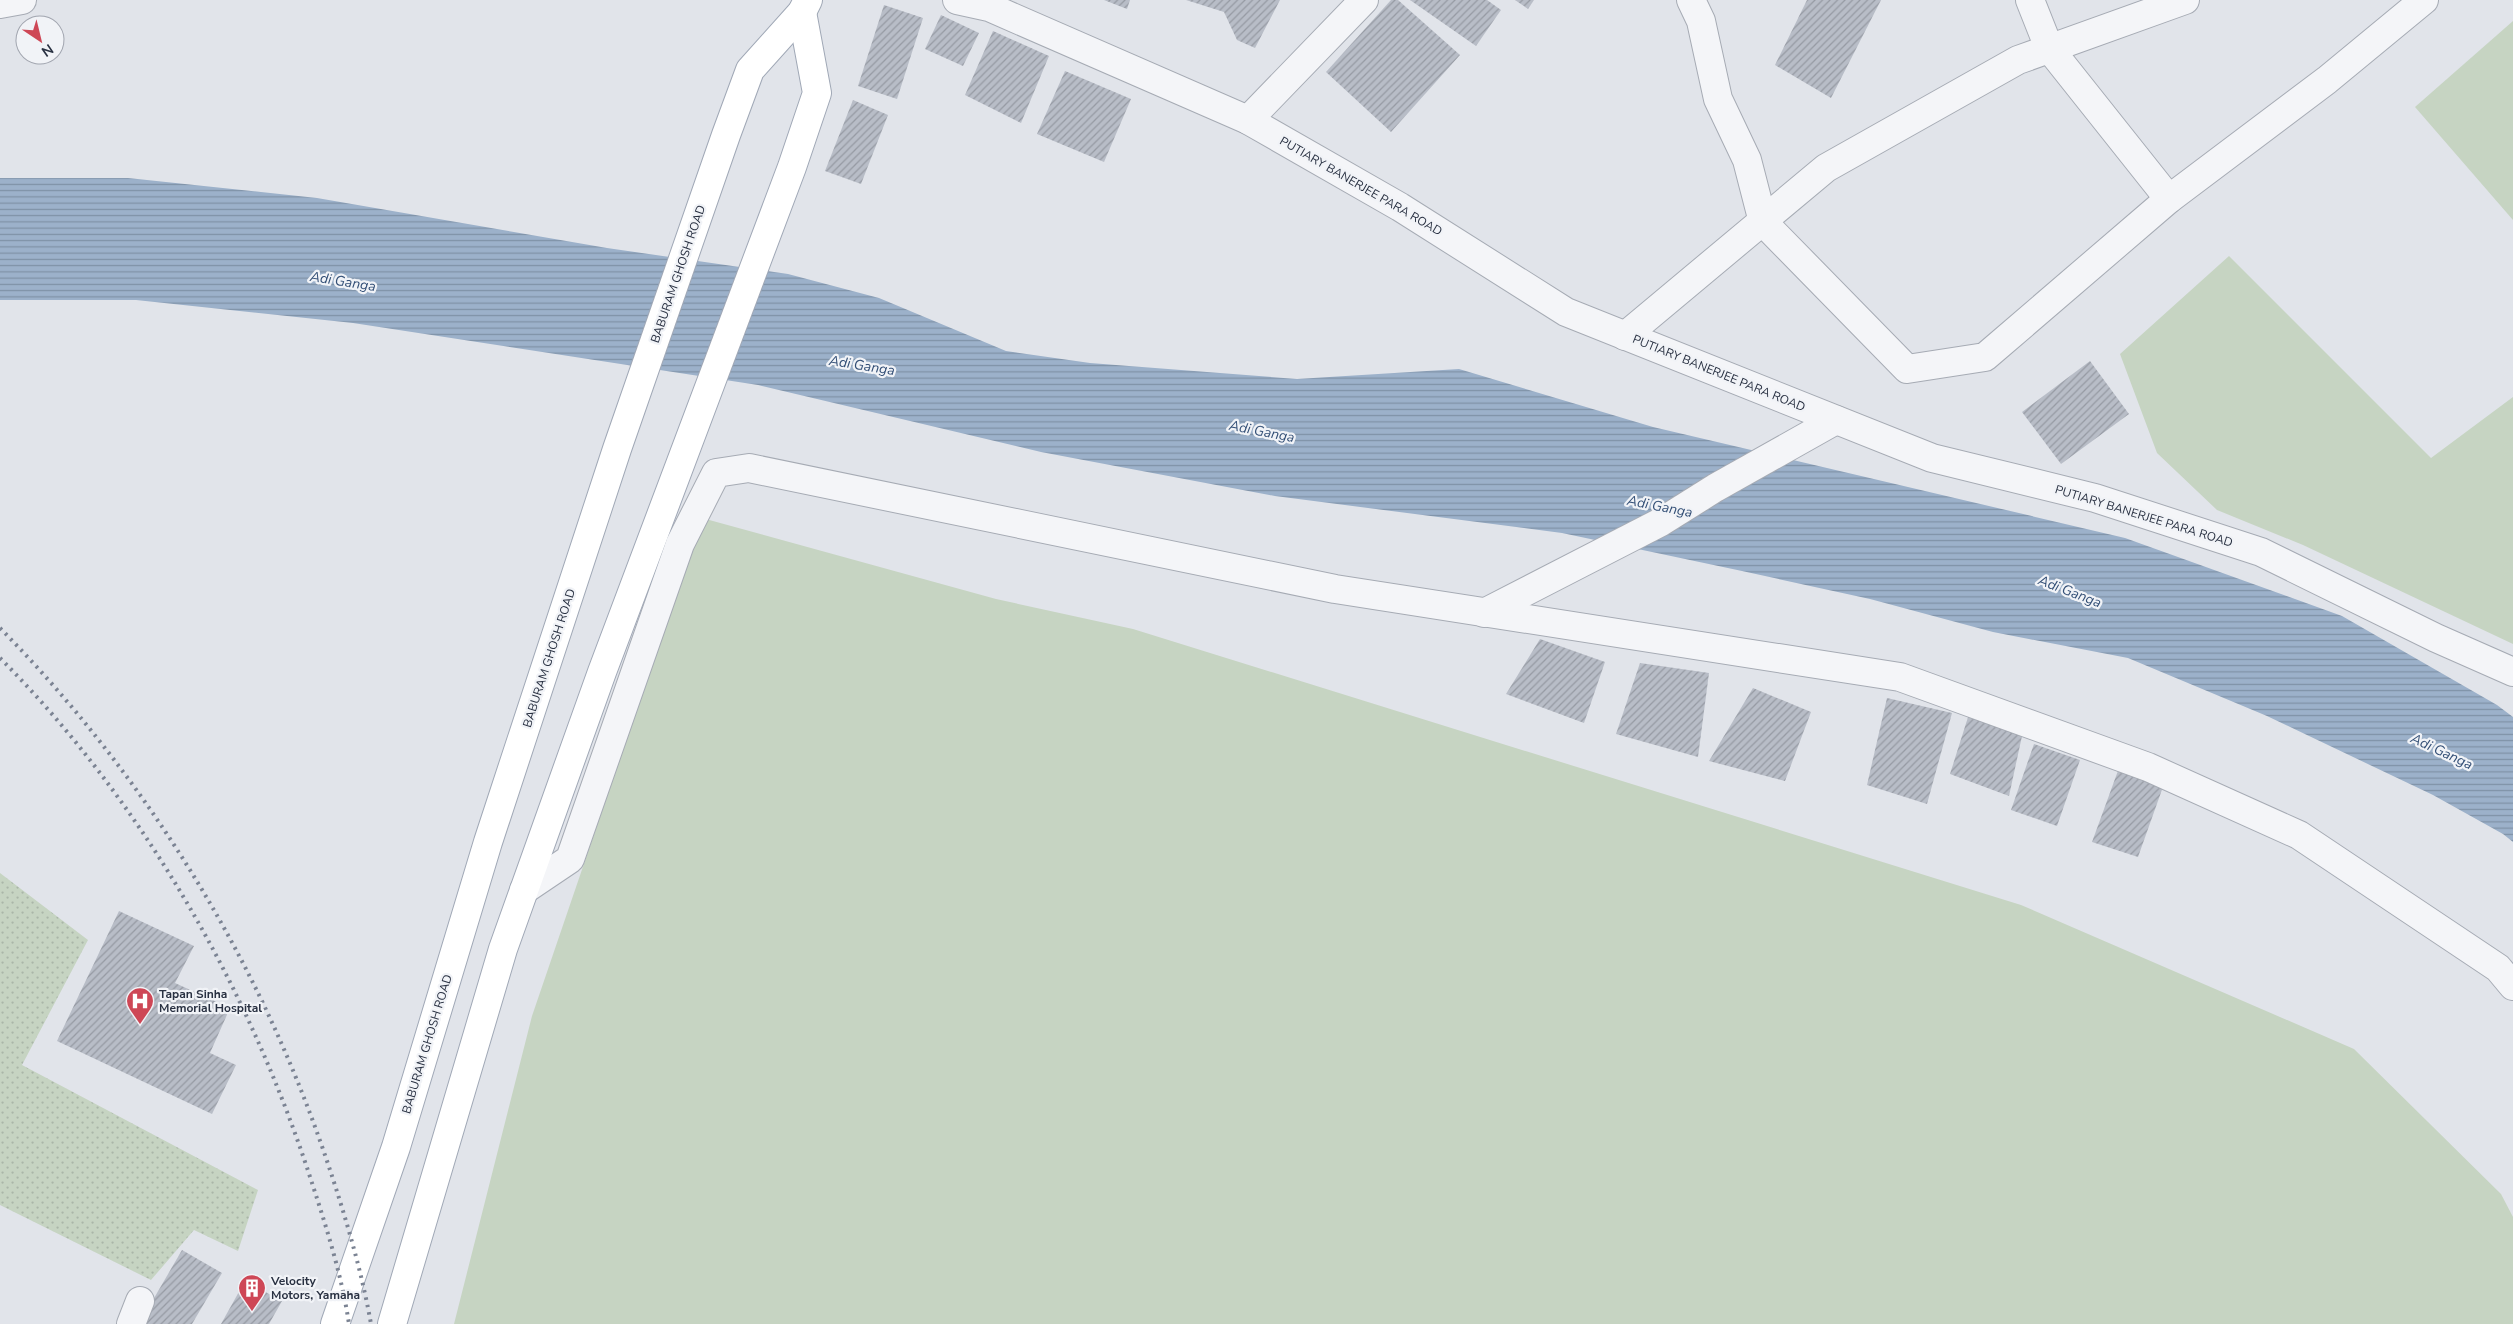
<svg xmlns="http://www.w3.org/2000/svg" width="2513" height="1324" font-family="'Nunito Sans',sans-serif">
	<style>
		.grass { fill: #c6d4c2 }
		.park { fill: url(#park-dots) }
		.water { fill: url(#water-rules) }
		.building { fill: url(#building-hatch) }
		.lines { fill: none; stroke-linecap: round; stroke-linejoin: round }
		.minor-casing { stroke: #a6abb4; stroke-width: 30 }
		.major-casing { stroke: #a0a8b6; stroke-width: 30 }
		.minor { stroke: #f4f5f8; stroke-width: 28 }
		.major { stroke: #fff; stroke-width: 28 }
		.rail { stroke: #7b8393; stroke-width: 4; stroke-dasharray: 2.5 5; stroke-linecap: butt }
		.labels { text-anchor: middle; stroke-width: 4.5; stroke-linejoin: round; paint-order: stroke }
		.street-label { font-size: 12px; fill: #293142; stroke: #f1f3f7 }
		.poi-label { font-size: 12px; font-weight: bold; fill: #293142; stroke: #f1f3f7; text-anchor: start }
		.water-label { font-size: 14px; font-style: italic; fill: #334f76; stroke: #f1f3f7 }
	</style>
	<defs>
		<pattern id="park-dots" width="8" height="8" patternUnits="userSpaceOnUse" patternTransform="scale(1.25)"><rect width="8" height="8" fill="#c6d4c2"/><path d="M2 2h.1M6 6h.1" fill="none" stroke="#aab6a8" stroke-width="1.8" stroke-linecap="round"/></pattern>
		<pattern id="water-rules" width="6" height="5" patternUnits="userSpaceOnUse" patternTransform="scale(1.25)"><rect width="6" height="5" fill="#9cb1ca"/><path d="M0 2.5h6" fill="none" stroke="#7f91a6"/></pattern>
		<pattern id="building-hatch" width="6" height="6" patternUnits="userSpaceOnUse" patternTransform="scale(1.25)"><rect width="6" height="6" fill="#b8bdc7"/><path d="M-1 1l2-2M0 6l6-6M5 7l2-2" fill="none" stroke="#969aa3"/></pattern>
	</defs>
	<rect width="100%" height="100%" fill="#e1e4ea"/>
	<g class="grass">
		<polygon points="2513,21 2513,220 2415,107"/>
		<polygon points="2229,256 2431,458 2513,397 2513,644 2303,545 2217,510 2157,453 2120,354"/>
		<polygon points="702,518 996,599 1133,629 2021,905 2354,1049 2501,1194 2513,1217 2513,1324 454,1324 532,1016"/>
	</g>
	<polygon class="park" points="0,873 88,940 22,1065 258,1190 238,1251 194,1230 151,1280 0,1205"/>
	<polygon class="water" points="0,178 128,178 317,198 607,248 788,274 879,298 1006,351 1090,363 1297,379 1459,369 1653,427 2125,538 2342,616 2497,705 2513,717 2513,842 2503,834 2433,795 2267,716 2128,658 1993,632 1870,599 1742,571 1562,533 1275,496 1041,452 758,385 353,323 136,300 0,300"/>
	<g class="building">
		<polygon points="1104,0 1130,0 1127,9"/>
		<polygon points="1186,0 1280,0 1255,48 1237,40 1224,12"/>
		<polygon points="1391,0 1398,0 1460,55 1391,132 1326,72"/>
		<polygon points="1410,0 1487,0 1501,10 1476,46"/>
		<polygon points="1515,0 1534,0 1528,9"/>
		<polygon points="1807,0 1881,0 1831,98 1775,65"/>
		<polygon points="884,5 923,18 897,99 858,86"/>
		<polygon points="941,15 979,33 963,66 925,49"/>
		<polygon points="993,31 1049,56 1021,123 965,95"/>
		<polygon points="1065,71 1131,99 1104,162 1037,134"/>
		<polygon points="853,100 888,115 861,184 825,171"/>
		<polygon points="2090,361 2129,414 2061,464 2022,412"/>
		<polygon points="1540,639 1605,662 1584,723 1506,694"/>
		<polygon points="1640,663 1709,673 1698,757 1616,734"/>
		<polygon points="1753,688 1811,712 1785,781 1709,761"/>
		<polygon points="1887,698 1952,713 1927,804 1867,785"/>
		<polygon points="1969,714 2022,736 2009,796 1950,774"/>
		<polygon points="2034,744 2080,760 2057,826 2011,810"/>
		<polygon points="2119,768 2164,784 2138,857 2092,842"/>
		<polygon points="119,911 194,946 175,983 230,1008 210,1053 236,1065 212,1114 57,1041"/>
		<polygon points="182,1250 222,1273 192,1324 139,1324"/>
		<polygon points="245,1281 282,1301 269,1324 221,1324"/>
	</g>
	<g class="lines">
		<g class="minor-casing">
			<g id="minor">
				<polyline points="957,0 989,7 1248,120 1400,207 1566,312 1932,458 2095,498 2261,552 2436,638 2513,672"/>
				<polyline points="1691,0 1701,21 1718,99 1747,160 1763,222 1907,369 1985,357 2169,199 2327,80 2424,0"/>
				<polyline points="2030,0 2049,48 2169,199"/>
				<polyline points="0,4 22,0"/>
				<polyline points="1248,120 1364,0"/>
				<polyline points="1625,336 1826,168 2018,60 2185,0"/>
				<polyline points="1484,613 1661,522 1715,488 1836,420"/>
				<polyline points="524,890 570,859 680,544 716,473 749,468 1335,589 1900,677 2148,767 2299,835 2498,968 2513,986"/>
				<polyline points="131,1324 140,1301"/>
			</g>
		</g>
		<g class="major-casing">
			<g id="major">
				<polyline points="335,1324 396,1147 488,842 617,449 726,135 750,70 802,12 808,0"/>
				<polyline points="392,1324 503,949 602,672 792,167 817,93 802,12"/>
			</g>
		</g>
		<use href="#minor" class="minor"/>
		<use href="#major" class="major"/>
		<g class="rail">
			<path d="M0,628C151,782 264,968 331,1173C347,1222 362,1273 371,1324"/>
			<path d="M0,658C144,803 250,990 312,1183C327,1229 342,1277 349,1324"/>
		</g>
	</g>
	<defs>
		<g id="hospital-pin" transform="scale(1.4375)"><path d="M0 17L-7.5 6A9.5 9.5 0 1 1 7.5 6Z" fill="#ce4756" stroke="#f1f3f7"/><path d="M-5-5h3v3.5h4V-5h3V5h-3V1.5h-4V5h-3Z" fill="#fff"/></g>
		<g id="building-pin" transform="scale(1.4375)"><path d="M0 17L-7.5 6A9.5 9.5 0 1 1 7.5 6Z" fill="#ce4756" stroke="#f1f3f7"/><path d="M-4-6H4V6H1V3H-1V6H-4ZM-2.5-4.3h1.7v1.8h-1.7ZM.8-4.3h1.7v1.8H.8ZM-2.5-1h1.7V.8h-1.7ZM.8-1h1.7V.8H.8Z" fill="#fff"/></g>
	</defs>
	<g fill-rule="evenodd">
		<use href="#hospital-pin" x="140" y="1001"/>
		<use href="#building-pin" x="252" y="1288"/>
	</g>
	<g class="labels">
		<g class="street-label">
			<text transform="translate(1361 186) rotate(30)" y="4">PUTIARY BANERJEE PARA ROAD</text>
			<text transform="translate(678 274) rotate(-71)" y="4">BABURAM GHOSH ROAD</text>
			<text transform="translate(1719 373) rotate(22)" y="4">PUTIARY BANERJEE PARA ROAD</text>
			<text transform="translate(2144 516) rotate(17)" y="4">PUTIARY BANERJEE PARA ROAD</text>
			<text transform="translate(549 658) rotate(-72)" y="4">BABURAM GHOSH ROAD</text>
			<text transform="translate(427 1044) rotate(-73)" y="4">BABURAM GHOSH ROAD</text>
		</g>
		<g class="poi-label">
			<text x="159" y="998">Tapan Sinha<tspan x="159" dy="14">Memorial Hospital</tspan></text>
			<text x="271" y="1285">Velocity<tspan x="271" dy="14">Motors, Yamaha</tspan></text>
		</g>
		<g class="water-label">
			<text transform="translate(343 281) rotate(9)" y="5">Adi Ganga</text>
			<text transform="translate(862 365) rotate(9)" y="5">Adi Ganga</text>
			<text transform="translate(1262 431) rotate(11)" y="5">Adi Ganga</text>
			<text transform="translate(1660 506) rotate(11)" y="5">Adi Ganga</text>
			<text transform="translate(2070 591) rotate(21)" y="5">Adi Ganga</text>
			<text transform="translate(2442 751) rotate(25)" y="5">Adi Ganga</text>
		</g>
	</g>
	<g transform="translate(40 40) rotate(145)"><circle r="24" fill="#f1f3f7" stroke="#a1a5af"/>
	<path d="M0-4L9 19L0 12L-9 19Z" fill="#ce4756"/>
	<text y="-8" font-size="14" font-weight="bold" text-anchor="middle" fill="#293142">N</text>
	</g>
</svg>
